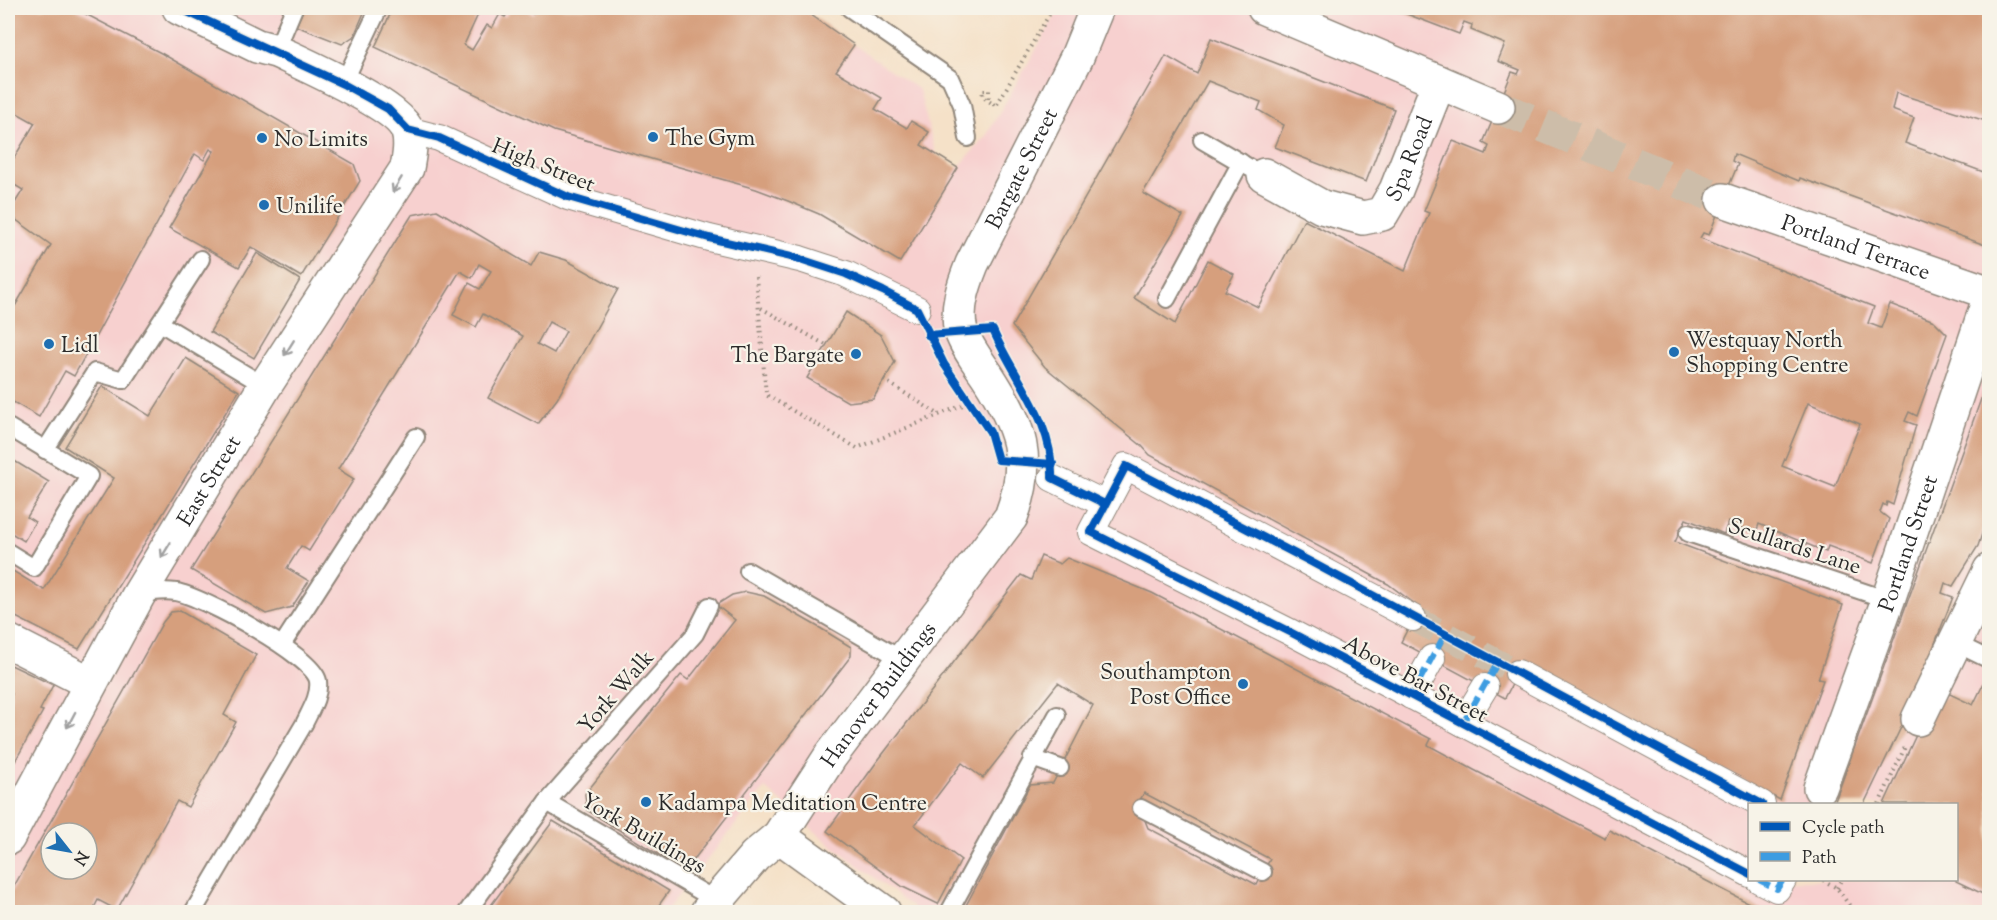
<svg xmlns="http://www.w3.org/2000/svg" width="1997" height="920" font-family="'Sorts Mill Goudy',serif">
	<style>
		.built { fill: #f7d0cf; fill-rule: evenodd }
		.building { fill: #d69f7d; fill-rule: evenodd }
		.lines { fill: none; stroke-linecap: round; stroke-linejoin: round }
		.pedestrian-tunnel { stroke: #cdbda9; stroke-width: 26; stroke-dasharray: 26 13; stroke-linecap: butt }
		.minor-tunnel { stroke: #cdbda9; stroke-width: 33; stroke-dasharray: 33 16; stroke-linecap: butt }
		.service-casing { stroke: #90867a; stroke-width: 20 }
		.pedestrian-casing { stroke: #90867a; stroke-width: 28 }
		.minor-casing { stroke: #90867a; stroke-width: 36 }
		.path { stroke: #90867a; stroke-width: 4; stroke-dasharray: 1.5 4.5; stroke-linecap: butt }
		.service { stroke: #fff; stroke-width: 16 }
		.pedestrian { stroke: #fff; stroke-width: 26 }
		.minor { stroke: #fff; stroke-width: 33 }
		.path-bridge { stroke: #90867a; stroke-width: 4; stroke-dasharray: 1.5 4.5; stroke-linecap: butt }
		.quiet { stroke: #3d9ce1; stroke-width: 6; stroke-dasharray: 12 6; stroke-linecap: butt }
		.cycleway-casing { stroke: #f7f3e8; stroke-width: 11 }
		.cycleway { stroke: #0057b8; stroke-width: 8 }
		.oneway { stroke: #a0a0a0 }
		.poi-dot { fill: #1f6fb2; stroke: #f7f3e8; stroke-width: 2 }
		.labels { text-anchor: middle; stroke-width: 4.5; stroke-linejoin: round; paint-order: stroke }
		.poi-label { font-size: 22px; fill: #2b2b2b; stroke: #f7f3e8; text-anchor: start }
		.street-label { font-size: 22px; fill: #2b2b2b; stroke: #f7f3e8 }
	</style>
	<rect width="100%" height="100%" fill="#f7f3e8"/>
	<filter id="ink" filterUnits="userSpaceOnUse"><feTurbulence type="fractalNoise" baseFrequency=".0167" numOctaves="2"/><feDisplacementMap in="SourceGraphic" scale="12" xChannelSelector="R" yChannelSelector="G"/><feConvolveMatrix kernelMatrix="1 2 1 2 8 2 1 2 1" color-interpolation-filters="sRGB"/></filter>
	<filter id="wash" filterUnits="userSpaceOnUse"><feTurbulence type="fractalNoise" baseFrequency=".008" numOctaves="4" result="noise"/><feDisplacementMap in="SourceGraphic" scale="24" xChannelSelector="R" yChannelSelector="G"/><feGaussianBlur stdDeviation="1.35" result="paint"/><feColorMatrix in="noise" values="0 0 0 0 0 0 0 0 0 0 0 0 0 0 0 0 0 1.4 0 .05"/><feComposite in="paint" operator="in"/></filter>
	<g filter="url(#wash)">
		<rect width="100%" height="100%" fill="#f5e1c8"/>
		<path class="built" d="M8,8H801L919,90L936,155L958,168L986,136L1060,8H1989V912H919L825,840L765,788L665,912H8ZM1750,804H1956V880H1750ZM51,833H87V869H51Z"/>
		<g id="blocks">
			<g class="building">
				<polygon points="8,8 74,8 161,53 354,164 360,181 301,277 251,247 239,267 169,228 214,151 210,149 204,160 195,154 74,376 65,371 39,417 8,399 8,318 51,245 8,214 23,190 8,181 8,168 35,123 8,108"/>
				<polygon points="304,8 366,8 354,36 342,44 296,26"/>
				<polygon points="393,8 481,8 464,45 472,50 487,25 492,28 500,14 505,17 511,8 522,8 533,14 538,8 801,8 854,45 836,71 882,98 875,109 907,128 911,121 929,132 921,145 958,168 900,262 819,214 788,201 756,189 554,131 375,47"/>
				<path d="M1391,8H1989V122L1896,93L1892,110L1914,118L1905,143L1989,174V232L1985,245L1800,178L1799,181L1734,154L1732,161L1738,164L1723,200L1709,235L1703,233L1700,238L1874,307L1868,323L1881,328L1890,304L1934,321L1947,334L1917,416L1909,412L1905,421L1916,425L1893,505L1887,502L1886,506L1883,504L1880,512L1889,519L1873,563L1828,546L1826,552L1759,524L1756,533L1728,522L1724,534L1686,519L1675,542L1843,605L1818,679L1823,680L1780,800L1523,663L1505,698L1401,642L1419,607L1388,584L1150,455L1142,446L1045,367L1012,326L1166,56L1197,74L1211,38L1394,109L1366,182L1275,147L1284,125L1258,110L1261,102L1208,81L1143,193L1183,216L1134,298L1175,324L1208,260L1234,274L1225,291L1258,307L1304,220L1405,271L1429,213L1424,211L1453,141L1486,154L1489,146L1483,143L1498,107L1512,72L1518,74L1520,70L1498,61L1505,44L1471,30L1472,25L1464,22L1459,34ZM1808,403L1860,424L1835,487L1782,466Z"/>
				<path d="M437,210L531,266L539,252L566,260L618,289L557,399L538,424L488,398L523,336L483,314L476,327L453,315L469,283L480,289L491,271L479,264L472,278L460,271L338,469L354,479L309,551L301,546L287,568L309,581L292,607L266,614L191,570L412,215ZM549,322L566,331L554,353L537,344Z"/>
				<polygon points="257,253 300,280 254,358 210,332"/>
				<polygon points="846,312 881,335 895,362 873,399 848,402 807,378"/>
				<polygon points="186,358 239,391 79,649 8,613 8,568 44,590 114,478 65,447 102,386 150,416"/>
				<polygon points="1989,377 1989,513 1978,546 1953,586 1945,583 1942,593 1953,597 1907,715 1864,804 1834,804"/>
				<polygon points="11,459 49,482 27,517 35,522 24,541 8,531 8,464"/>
				<path d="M1041,556L1060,564L1067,558L1152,593L1431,739L1428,745L1474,770L1605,838L1609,830L1766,912H1371L1358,906L1355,912H966L963,911L1030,785L1053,783L1093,705L1058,683L983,778L962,763L915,825L961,860L938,904L903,887L827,831L876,763L1021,575L1031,580ZM1144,793L1270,859L1257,885L1148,828L1138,803Z"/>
				<polygon points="746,592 764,596 820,628 851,647 851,656 685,871 587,810 585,794 681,675 688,680 735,620 716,605 732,595"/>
				<path d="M180,611L256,655L224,715L236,722L188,807L177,801L117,910L98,900L92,912H14L8,909V897L163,622L171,612ZM51,833H87V869H51Z"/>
				<polygon points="11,665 53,685 40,710 43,711 8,774 8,702 12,694 8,691 8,671"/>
				<polygon points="1986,679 1989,680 1989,897 1956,881 1956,804 1884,804 1930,705 1950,694 1973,705"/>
				<polygon points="553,821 669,891 654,912 486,912"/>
			</g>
		</g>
	</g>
	<g filter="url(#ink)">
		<use href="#blocks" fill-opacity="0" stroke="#90867a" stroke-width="1.5"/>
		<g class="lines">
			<polyline class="pedestrian-tunnel" points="1413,618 1518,673"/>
			<polyline class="minor-tunnel" points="1498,107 1723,200"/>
			<g class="service-casing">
				<g id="service">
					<polyline points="849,8 950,78 962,105 968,138"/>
					<polyline points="276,51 294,8"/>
					<polyline points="343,84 379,8"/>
					<polyline points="1202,140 1250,168"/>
					<polyline points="1167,299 1241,162"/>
					<polyline points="160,323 265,386"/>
					<polyline points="8,432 10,428 89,476 34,568 8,552"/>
					<polyline points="45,450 95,372 123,380 201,259"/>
					<polyline points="1688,533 1888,600"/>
					<polyline points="748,571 903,660"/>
					<path d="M139,595C151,592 163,590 176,592C201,596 314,656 318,681C320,696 310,711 304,724L193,912"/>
					<polyline points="1955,643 1990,660"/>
					<polyline points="282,645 416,437"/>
					<polyline points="1032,758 1060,768"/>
					<polyline points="547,802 717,901"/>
					<polyline points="1141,808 1263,872"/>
					<polyline points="467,912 547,802 695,634 709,606"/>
					<polyline points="949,912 1057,715"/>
				</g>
			</g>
			<g class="pedestrian-casing">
				<g id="pedestrian">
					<polyline points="408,130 439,138 568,197 709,238 800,259 846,274 917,309"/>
					<polyline points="1052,478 1105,504"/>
					<polyline points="1413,618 1126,466 1091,532 1290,632 1750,874"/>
					<polyline points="1518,673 1762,804"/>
					<polyline points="1411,696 1432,658"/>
					<polyline points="1463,723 1485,687"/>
					<polyline points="1759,880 1777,889 1783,880"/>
				</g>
			</g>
			<g class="minor-casing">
				<g id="minor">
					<polyline points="1264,8 1498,107"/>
					<path id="s1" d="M1264,175L1322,207L1363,218L1382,214L1396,190L1439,82"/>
					<path id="s2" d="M1723,200L1990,293"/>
					<polyline points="8,641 90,683"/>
					<polyline points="1918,719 1990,570"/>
					<path id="s3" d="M1820,788L1888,600L1990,296"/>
					<polyline points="779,836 884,912"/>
					<path id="s4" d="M8,838L138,596L265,386L407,168C409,156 412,144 408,132C400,106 303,64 276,51L257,46L179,8"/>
					<path id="s5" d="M707,912L755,856L779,836L830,757L1011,517C1033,459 1020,426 987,375C978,362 966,346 961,331C955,309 964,284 972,264L1077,57L1097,8"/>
				</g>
			</g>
			<g class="path">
				<polyline points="993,104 996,106 1053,8"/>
				<polyline points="756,277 766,395 857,448 968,403"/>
				<polyline points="761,308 826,345"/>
				<polyline points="884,380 938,414"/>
				<polyline points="1879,804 1905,747"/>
				<polyline points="1823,880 1837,888 1854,912"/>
				<polyline points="1837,888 1841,880"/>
			</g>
			<use href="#service" class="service"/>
			<use href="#pedestrian" class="pedestrian"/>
			<use href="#minor" class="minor"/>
			<polyline class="path-bridge" points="989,98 989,90 982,90 983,97 993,104"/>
			<g class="quiet">
				<polyline points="1411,696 1445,634"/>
				<polyline points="1463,723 1498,662"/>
				<polyline points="1759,880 1777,889 1783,880"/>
			</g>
			<g class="cycleway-casing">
				<g id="cycleway">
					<polyline points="179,8 343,84 388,109 408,130 439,138 568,197 709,238 800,259 846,274 883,291 917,309 944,364 990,432 998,460 1053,464"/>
					<path d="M928,335L993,330C1014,379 1054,421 1052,478L1105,504"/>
					<polyline points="1750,874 1290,632 1091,532 1126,466 1311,562 1762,804"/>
				</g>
			</g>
			<use href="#cycleway" class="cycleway"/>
		</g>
		<defs><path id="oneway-shaft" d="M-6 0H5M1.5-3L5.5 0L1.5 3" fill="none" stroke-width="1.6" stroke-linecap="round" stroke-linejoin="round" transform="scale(1.5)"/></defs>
		<g class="oneway">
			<use href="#oneway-shaft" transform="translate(397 185) rotate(121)"/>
			<use href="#oneway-shaft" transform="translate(289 348) rotate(122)"/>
			<use href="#oneway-shaft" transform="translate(166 550) rotate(121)"/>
			<use href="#oneway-shaft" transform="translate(71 720) rotate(118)"/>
		</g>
	</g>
	<g class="poi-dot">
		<circle cx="653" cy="137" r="6"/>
		<circle cx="262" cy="138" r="6"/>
		<circle cx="264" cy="205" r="6"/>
		<circle cx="49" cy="344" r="6"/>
		<circle cx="1674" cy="352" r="6"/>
		<circle cx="856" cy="354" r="6"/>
		<circle cx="1243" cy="684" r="6"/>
		<circle cx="646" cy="802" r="6"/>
	</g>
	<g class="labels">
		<g class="poi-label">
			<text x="665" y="145">The Gym</text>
			<text x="274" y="146">No Limits</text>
			<text x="276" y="213">Unilife</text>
			<text x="1686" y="347">Westquay North<tspan x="1686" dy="25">Shopping Centre</tspan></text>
			<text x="61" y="352">Lidl</text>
			<text x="844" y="362" text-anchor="end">The Bargate</text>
			<text x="1231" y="679" text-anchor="end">Southampton<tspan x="1231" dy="25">Post Office</tspan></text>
			<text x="658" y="810">Kadampa Meditation Centre</text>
		</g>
		<g class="street-label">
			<text dy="8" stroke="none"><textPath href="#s1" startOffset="190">Spa Road</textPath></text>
			<text transform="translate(544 164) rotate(22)" y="8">High Street</text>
			<text dy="8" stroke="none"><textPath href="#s5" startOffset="879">Bargate Street</textPath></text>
			<text dy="8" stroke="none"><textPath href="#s2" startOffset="141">Portland Terrace</textPath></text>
			<text dy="8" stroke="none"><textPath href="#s4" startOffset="410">East Street</textPath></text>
			<text dy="8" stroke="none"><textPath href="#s3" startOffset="260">Portland Street</textPath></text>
			<text transform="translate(1795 545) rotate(18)" y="8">Scullards Lane</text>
			<text transform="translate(1416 678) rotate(28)" y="8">Above Bar Street</text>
			<text transform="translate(615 691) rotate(-49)" y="8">York Walk</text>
			<text dy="8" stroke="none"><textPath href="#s5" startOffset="278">Hanover Buildings</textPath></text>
			<text transform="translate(644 832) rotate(30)" y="8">York Buildings</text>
		</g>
	</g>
	<rect width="1997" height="920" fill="none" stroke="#f7f3e8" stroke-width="30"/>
	<rect x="1748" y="803" width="210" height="78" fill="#f7f3e8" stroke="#a5a39c" stroke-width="1.5"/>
	<rect x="1760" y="822" width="30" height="9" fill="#0057b8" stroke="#a5a39c" stroke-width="1.5"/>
	<text x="1802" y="833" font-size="18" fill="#2b2b2b">Cycle path</text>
	<rect x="1760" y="852" width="30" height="9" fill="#3d9ce1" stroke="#a5a39c" stroke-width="1.5"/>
	<text x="1802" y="863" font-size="18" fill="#2b2b2b">Path</text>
	<g transform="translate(69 851) rotate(121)"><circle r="28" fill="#f7f3e8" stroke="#a5a39c" stroke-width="1.5"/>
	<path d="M0-4.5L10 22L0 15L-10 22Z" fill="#1f6fb2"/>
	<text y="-9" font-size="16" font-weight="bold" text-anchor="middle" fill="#2b2b2b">N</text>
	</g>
</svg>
